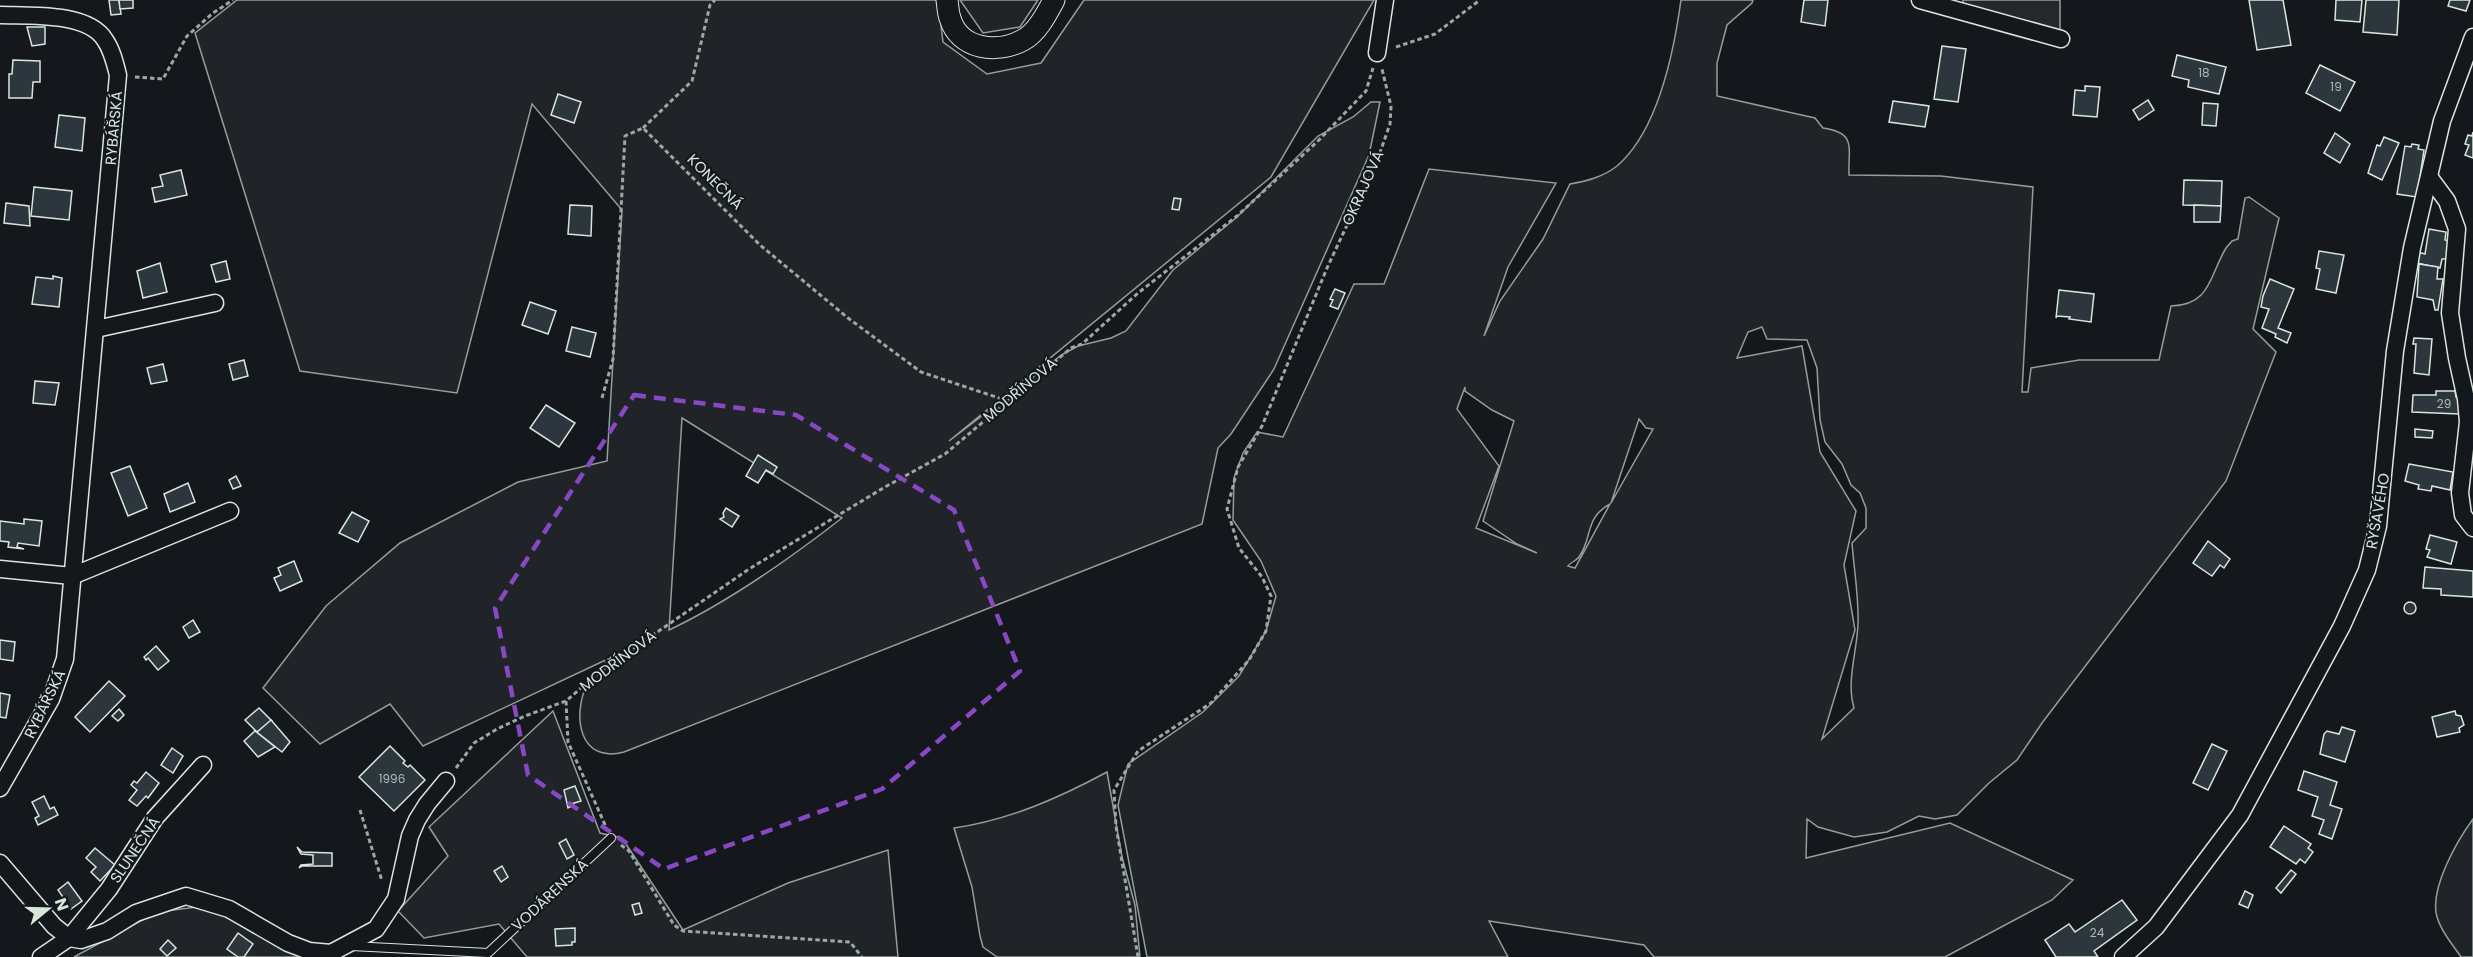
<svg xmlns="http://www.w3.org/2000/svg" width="2473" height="957" font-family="Poppins,sans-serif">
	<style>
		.green { fill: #202428; stroke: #939e99; stroke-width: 1.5; fill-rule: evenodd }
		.parking { fill: #24282b; stroke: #939e99; stroke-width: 1.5 }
		.building { fill: #2c363c; stroke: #d8e6dc; stroke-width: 1.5 }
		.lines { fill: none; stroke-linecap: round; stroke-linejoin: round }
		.service-casing { stroke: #d8e6dc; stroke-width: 10 }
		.minor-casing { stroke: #d8e6dc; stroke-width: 19 }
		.tertiary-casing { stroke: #d8e6dc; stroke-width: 23 }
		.path { stroke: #9da8a2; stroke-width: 3; stroke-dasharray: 4.5 3; stroke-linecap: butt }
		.service { stroke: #14181c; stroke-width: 8 }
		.minor { stroke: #14181c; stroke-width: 16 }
		.tertiary { stroke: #14181c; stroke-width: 21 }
		.marked { fill: none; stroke: #8948c3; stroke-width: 4.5; stroke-dasharray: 12 8; stroke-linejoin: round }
		.labels { text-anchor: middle; stroke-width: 4.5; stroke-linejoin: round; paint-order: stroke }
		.number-label { font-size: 12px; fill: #adbab4 }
		.street-label { font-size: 15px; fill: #d8e6dc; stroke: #14181c }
	</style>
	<rect width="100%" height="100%" fill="#14181c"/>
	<g class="green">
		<path d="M237,0H938L943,42L987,74L1041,63L1084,0H1374L1271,177L949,441L1063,354L1078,346L1111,338L1126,331L1173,270L1237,217L1318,136L1353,117L1371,102H1380L1369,155L1274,369L1231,434L1218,448L1202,524L624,752C579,764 572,716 587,684C593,672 603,666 612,657L423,746L390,704L320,744L263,688L326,606L400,543L518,482L607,461L622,210L532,104L457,393L300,371L195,33ZM682,418L842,518C788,560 730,601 669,630Z"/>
		<polygon points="960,0 1038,0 1020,27 983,33"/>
		<path d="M1681,0H1753L1752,3L1727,25L1717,63V96L1815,118L1823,128C1857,133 1848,147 1849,175L1941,176L2033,187L2022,392H2028L2031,368L2079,360H2159L2171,306C2211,305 2209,276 2226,248L2232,241L2238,239L2245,198L2249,197L2279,218L2253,329L2276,352L2226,481L2042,723L2017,760L1989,783L1957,815L1935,819L1919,816L1887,832L1854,837L1818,827L1807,819L1806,858L1950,823L2073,880L2052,900L1945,957H1654L1644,945L1489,921L1508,957H1147L1118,805L1128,764L1203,712L1239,676L1266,631L1276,596L1261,561L1233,520L1234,478L1243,453L1257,432L1283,437L1354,284H1384L1429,169L1556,183L1508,267L1484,336L1500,301L1543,239L1570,184C1587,181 1603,177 1617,166C1658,131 1674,51 1681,0ZM1762,327L1767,339L1807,340L1817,368L1820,420L1825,442L1842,464L1851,485L1860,493L1866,508V528L1852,543C1854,570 1859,597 1858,624C1857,652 1846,682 1854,708L1822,739L1855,630L1844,565L1856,511L1820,452L1802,346L1737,358L1748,332ZM1465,387V391L1492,410L1514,421L1483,521L1517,544L1537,553L1476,528L1499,466L1457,409ZM1639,419L1646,428L1653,429L1611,503ZM1610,504L1575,568L1568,566C1570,563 1577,560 1579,557C1593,538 1584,518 1610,504Z"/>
		<polygon points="553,711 600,833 622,838 683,930 788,883 888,850 898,957 527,957 499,924 424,938 398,911 448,856 429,827"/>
		<path d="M1107,772L1122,857L1135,905L1140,957H997L983,947L980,936L972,887L954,828C1009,820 1059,798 1107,772Z"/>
		<path d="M2473,819V957H2461C2453,945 2441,932 2437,917C2429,889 2457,841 2473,819Z"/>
		<polygon points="205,906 319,957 74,957 157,912"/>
	</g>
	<polygon class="parking" points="1963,0 2060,0 2060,33 1963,6"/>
	<g class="building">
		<polygon points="109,0 119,0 121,14 111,15"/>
		<polygon points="119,0 133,0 133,8 120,9"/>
		<polygon points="1804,0 1828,0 1825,26 1801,22"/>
		<polygon points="2249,0 2283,0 2291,45 2257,50"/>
		<polygon points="2336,0 2362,0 2360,22 2335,20"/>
		<polygon points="2366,0 2399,0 2397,35 2363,32"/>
		<polygon points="2450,0 2470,0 2466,11 2448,6"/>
		<polygon points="27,27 45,27 45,44 32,46"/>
		<polygon points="1942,46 1966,49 1958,102 1934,99"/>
		<polygon points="2177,55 2226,67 2219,94 2188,87 2189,80 2172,76"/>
		<polygon points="13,60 40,61 40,82 33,82 32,98 9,98 9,74 12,74"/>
		<polygon points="2320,65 2355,82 2340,111 2306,93"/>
		<polygon points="2085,86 2100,87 2097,117 2073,115 2075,90 2085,91"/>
		<polygon points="558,94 581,102 574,123 551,115"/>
		<polygon points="2148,100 2154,110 2139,120 2133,110"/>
		<polygon points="1893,101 1929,106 1925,127 1889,122"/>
		<polygon points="2203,103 2218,104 2216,126 2202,125"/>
		<polygon points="59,115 85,118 82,151 55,147"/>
		<polygon points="2473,132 2473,158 2465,155 2469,145 2465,144 2468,135 2472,136"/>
		<polygon points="2335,133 2350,144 2340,163 2324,153"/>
		<polygon points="2384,137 2399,143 2382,180 2368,173 2377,145 2380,146"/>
		<polygon points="2412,144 2419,145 2418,149 2424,150 2417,197 2397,194 2405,146 2411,147"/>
		<polygon points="181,170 187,195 155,202 152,188 163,186 160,175"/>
		<polygon points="2184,180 2222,181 2221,206 2183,205"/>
		<polygon points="34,187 72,191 69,220 31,216"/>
		<polygon points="1174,198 1181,199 1179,210 1172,209"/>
		<polygon points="6,203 29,206 30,226 4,223"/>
		<polygon points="570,205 592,206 591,236 568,234"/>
		<polygon points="2194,205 2221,206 2220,222 2194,222"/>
		<polygon points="2429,229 2446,232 2445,240 2450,241 2447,259 2442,259 2440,268 2417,263 2418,252 2425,254"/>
		<polygon points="2319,251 2344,255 2336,293 2316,289 2320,269 2316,268"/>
		<polygon points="226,261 230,279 216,282 211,265"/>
		<polygon points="160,263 167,292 143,298 137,271"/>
		<polygon points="2419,264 2438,267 2437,279 2443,279 2438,310 2435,310 2433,300 2417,297"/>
		<polygon points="53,276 62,278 59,307 32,304 36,277 53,279"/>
		<polygon points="2270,279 2294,289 2278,328 2291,333 2287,343 2275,337 2276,334 2262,328 2269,309 2261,307 2263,296"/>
		<polygon points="1335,289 1345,293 1338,309 1330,306 1333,300 1330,299"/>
		<polygon points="2059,290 2094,294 2091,322 2069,319 2070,317 2057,316 2056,318"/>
		<polygon points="530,302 556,311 548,334 522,325"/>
		<polygon points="572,327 596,333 590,357 566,351"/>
		<polygon points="2414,338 2432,339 2429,375 2414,373 2416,344 2413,344"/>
		<polygon points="244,360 248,376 233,380 229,364"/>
		<polygon points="163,364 167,381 151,384 147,368"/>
		<polygon points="35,381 59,383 55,405 33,403"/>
		<polygon points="2436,391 2455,391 2456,397 2459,397 2459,414 2412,412 2413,395 2436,395"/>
		<polygon points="546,405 575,423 559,447 530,428"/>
		<polygon points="2415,429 2433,431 2432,438 2415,437"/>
		<polygon points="758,455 777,467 773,474 766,470 758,483 746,476"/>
		<polygon points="2409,464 2453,472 2450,490 2432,486 2431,491 2418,489 2419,485 2405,481"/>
		<polygon points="130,466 147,508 128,516 111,473"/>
		<polygon points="236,476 241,486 233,489 229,480"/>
		<polygon points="188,483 195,502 170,512 164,494"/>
		<polygon points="726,508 739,516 732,527 720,519 724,517 723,513"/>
		<polygon points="352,512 369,521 358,542 339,533"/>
		<polygon points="24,519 42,521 39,546 18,543 17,547 24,549 8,547 9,542 0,541 0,521 24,524"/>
		<polygon points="2430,535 2457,542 2451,564 2427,557 2430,550 2426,549"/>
		<polygon points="2208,541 2230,559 2224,568 2220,565 2212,576 2193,563"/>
		<polygon points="294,561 302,581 280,591 274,578 281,575 278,568"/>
		<polygon points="2425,567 2473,571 2473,597 2441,595 2441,589 2423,588"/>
		<circle cx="2410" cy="608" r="6"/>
		<polygon points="193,620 200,632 189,638 183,627"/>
		<polygon points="0,640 15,642 13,661 0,659"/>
		<polygon points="156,646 169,661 158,670 148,658 146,660 144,657"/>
		<polygon points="109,681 125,696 90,732 75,717"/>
		<polygon points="0,693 10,695 6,718 0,717"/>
		<polygon points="259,708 272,721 257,732 245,720"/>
		<polygon points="119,709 124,715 118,721 112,716"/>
		<polygon points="2455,711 2456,715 2461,716 2464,725 2459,728 2460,732 2437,737 2432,717"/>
		<polygon points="271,720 290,742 282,752 254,730 257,732"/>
		<polygon points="2342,727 2355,731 2345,762 2320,754 2324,734 2327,731 2339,734"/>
		<polygon points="255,731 275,747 258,757 244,741"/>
		<polygon points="2212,744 2227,751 2208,790 2193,783"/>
		<polygon points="390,746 405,761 403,763 408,767 410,765 425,780 394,811 359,777"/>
		<polygon points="172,748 183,756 173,773 161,765"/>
		<polygon points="2304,771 2337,782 2330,805 2342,809 2332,839 2319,834 2324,820 2312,816 2318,797 2298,790"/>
		<polygon points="146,772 159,783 148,798 146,796 137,806 129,800 137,790 131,785 134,781 137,783"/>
		<polygon points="575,786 581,801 571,804 572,806 568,808 564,790"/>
		<polygon points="44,796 50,809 54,807 58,815 38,825 35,818 39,816 32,802"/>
		<polygon points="2284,826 2311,844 2308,848 2313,852 2305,863 2300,859 2296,864 2270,847"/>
		<polygon points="566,839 574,855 567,859 559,843"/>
		<polygon points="297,847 302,852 332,853 332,866 302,866 299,868 301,865 313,864 313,855 301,854"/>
		<polygon points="95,848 115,865 100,881 91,872 96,867 86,858"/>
		<polygon points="502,866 508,877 501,882 494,871"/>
		<polygon points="2291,870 2296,874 2281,893 2276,888"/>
		<polygon points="68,882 82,901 71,909 58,890"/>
		<polygon points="2245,891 2253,895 2248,908 2239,904"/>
		<polygon points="2122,900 2137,920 2094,951 2098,957 2056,957 2045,940 2069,924 2075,932"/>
		<polygon points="639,903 642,913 635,915 632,905"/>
		<polygon points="575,928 575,942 572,942 572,945 556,946 555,929"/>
		<polygon points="238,933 253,944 244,957 238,957 227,949"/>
		<polygon points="168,940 176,948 167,956 160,949"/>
	</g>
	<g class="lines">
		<g class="service-casing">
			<polyline id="service" points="351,946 488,953 611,838"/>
		</g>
		<g class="minor-casing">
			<g id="minor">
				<polyline points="1920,0 2061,39"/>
				<path d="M0,15C29,16 88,12 105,40C112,50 115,63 118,75L65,659L51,699L0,788"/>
				<polyline points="1377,53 1385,0"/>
				<polyline points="2430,178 2447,201 2457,229 2450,313 2457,358 2466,399 2468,422 2460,493 2463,515 2473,528"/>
				<polyline points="96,329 215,303"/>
				<polyline points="0,569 72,576 230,511"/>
				<polyline points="0,863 54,926 69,938 81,940 107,931 136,913 186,896 229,909 288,943 309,951 331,953 376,929 396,899 410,836 417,820 427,804 446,781"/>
				<polyline points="41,957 69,938 109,889 155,818 203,765"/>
				<polyline points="2123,957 2156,927 2240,815 2342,626 2367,570 2378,526 2395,351 2412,248 2442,121 2473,37"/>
			</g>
		</g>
		<g class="tertiary-casing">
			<path id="tertiary" d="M947,0C948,6 948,13 950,18C959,50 998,54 1023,40C1037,33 1047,13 1054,0"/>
		</g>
		<g class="path">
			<polyline points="1396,47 1435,34 1480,0"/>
			<polyline points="135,77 163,79 187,36 213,13 233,0"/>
			<polyline points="643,128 692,81 710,5 715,0"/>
			<polyline points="602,398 613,359 625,136 643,128 760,245 848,318 921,372 1008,401"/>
			<polyline points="566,701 568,742 606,827"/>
			<polyline points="456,768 474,743 497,729 525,716 566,701 602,670 749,569 885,487 945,454 1071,348 1082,344 1138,293 1237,216 1319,140 1366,91 1373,68"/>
			<polyline points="360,810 382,881"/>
			<polyline points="621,845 629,851 674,925 683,931 850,942 862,957"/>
			<polyline points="1138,957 1116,826 1114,790 1138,751 1211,703 1249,660 1266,631 1271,596 1262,577 1239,548 1227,509 1238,467 1262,426 1327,268 1377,161 1390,124 1391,106 1382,69"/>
		</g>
		<use href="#service" class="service"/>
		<use href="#minor" class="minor"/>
		<use href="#tertiary" class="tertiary"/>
	</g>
	<path class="marked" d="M634,395L796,415L954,510L1020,671L882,789L664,869L528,775L495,608Z"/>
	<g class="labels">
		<g class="number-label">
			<text x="2204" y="77">18</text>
			<text x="2336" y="91">19</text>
			<text x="2444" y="408">29</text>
			<text x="392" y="783">1996</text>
			<text x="2097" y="937">24</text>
		</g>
		<g class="street-label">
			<text transform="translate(114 128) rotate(-85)" y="5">RYBÁŘSKÁ</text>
			<text transform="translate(715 182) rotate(45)" y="5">KONEČNÁ</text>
			<text transform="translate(1363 188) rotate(-66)" y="5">OKRAJOVÁ</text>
			<text transform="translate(1020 390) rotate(-40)" y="5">MODŘÍNOVÁ</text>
			<text transform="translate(2378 511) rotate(-80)" y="5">RYŠAVÉHO</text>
			<text transform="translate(618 661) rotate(-37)" y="5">MODŘÍNOVÁ</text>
			<text transform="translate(45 704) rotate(-64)" y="5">RYBÁŘSKÁ</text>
			<text transform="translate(135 850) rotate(-56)" y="5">SLUNEČNÁ</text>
			<text transform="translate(550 895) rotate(-43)" y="5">VODÁRENSKÁ</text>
		</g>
	</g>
	<g transform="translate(48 909) rotate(71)" stroke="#14181c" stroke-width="4.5" paint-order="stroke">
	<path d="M0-4.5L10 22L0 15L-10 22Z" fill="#d8e6dc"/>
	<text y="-9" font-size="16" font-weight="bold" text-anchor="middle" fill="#d8e6dc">N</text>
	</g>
</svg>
